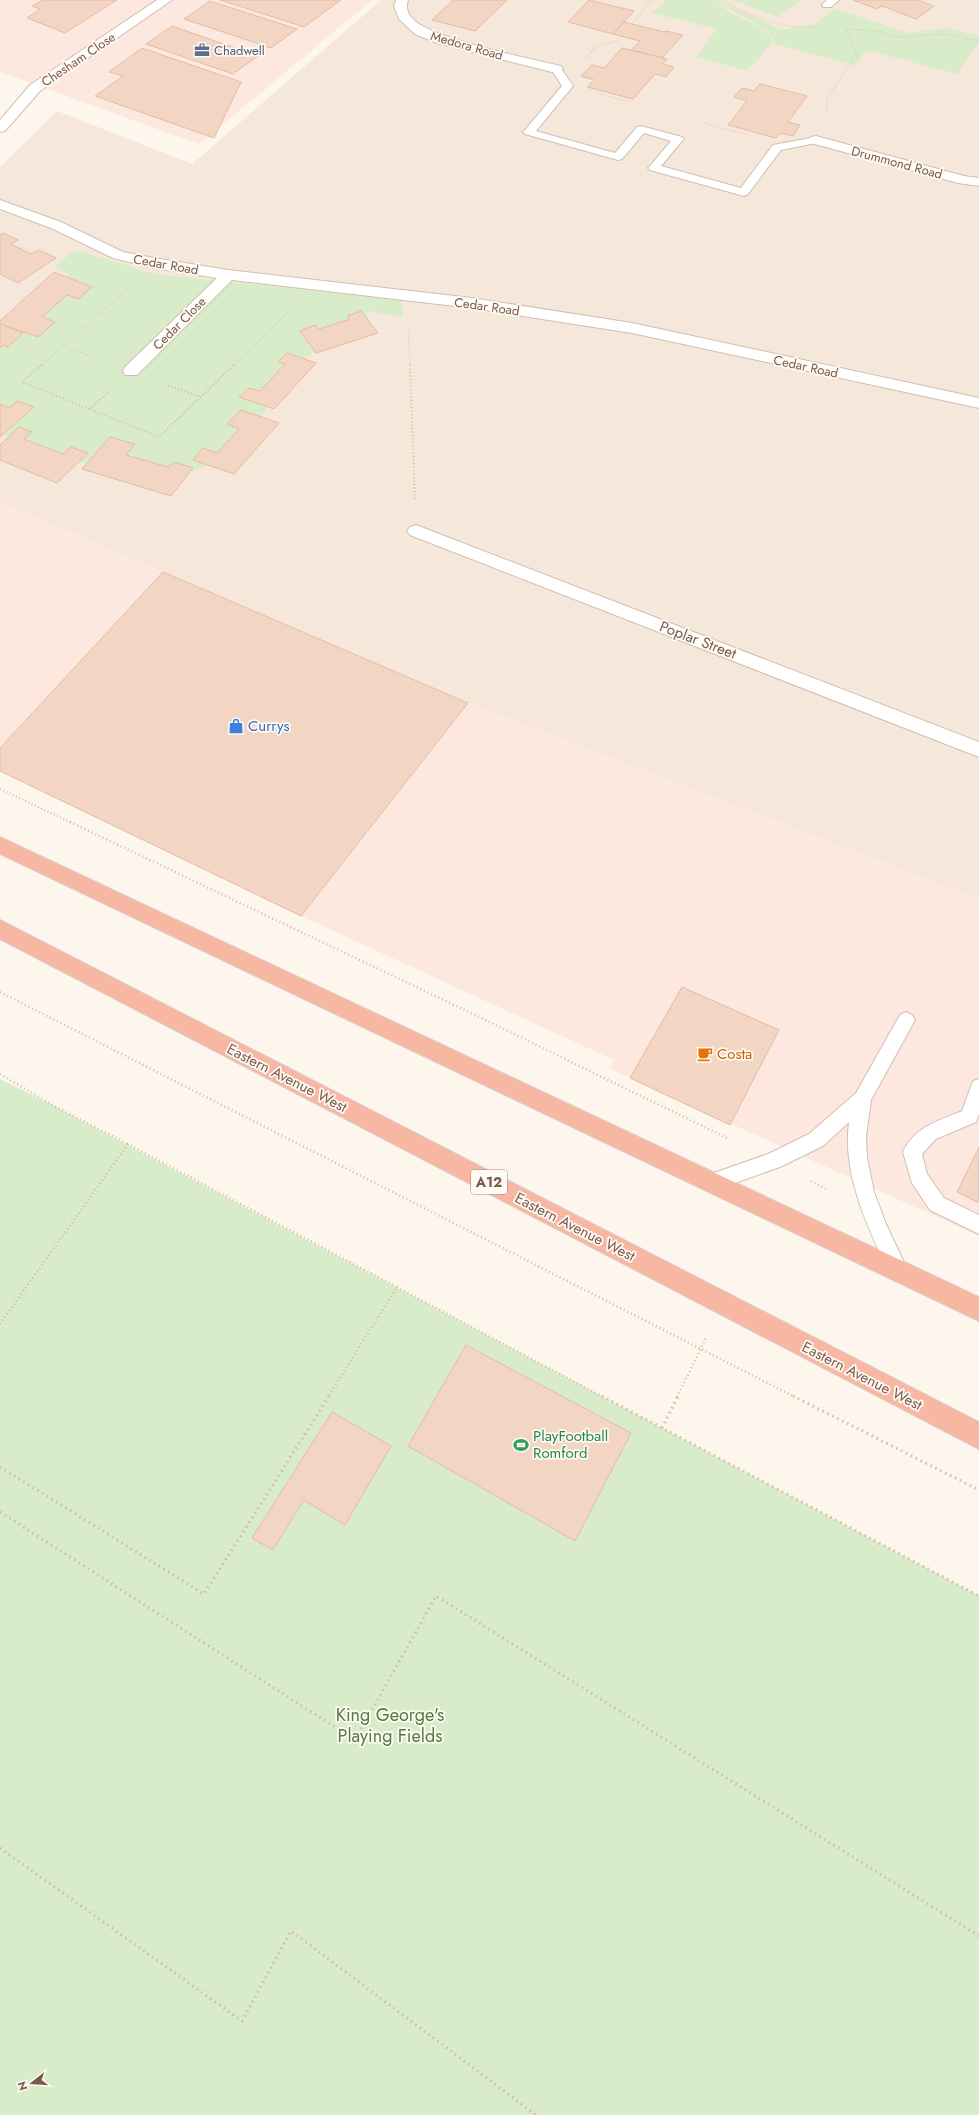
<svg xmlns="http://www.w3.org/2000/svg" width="979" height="2115" font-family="Jost,sans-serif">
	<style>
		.residential { fill: #f5e8da }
		.commercial { fill: #fde8e0 }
		.green { fill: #d8ecc9 }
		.building { fill: #f3d5c3; stroke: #e6bba3 }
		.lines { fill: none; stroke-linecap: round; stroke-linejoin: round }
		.lane-casing { stroke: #d1beb0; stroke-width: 2 }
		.street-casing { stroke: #d1beb0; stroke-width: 2 }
		.highway-casing { stroke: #dad1cd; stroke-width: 2 }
		.path-far3 { stroke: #d9b8a5; stroke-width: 1.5; stroke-dasharray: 0.5 2; stroke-linecap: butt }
		.path-far2 { stroke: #d9b8a5; stroke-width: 2; stroke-dasharray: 1 2.5; stroke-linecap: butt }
		.path-far1 { stroke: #d9b8a5; stroke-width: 2.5; stroke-dasharray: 1 3; stroke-linecap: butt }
		.path { stroke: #d9b8a5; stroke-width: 3; stroke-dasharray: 1.5 4; stroke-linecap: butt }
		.lane { fill: #fff; fill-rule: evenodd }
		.street { fill: #fff; fill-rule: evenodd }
		.highway { fill: #f7b7a3; fill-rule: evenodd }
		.labels { text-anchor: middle; stroke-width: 3.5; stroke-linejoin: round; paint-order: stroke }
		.far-street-label { font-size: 13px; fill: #7a5c4d; stroke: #fffaf3 }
		.far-service-label { font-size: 13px; fill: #4e5e75; stroke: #fffaf3; text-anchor: start }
		.shield { fill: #fffaf3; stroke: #a28b7f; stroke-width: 1 }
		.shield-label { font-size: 14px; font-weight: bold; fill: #7a5c4d }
		.street-label { font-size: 15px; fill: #7a5c4d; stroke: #fffaf3 }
		.shop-label { font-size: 15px; fill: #366cbe; stroke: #fffaf3; text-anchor: start }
		.food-label { font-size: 15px; fill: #c56008; stroke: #fffaf3; text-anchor: start }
		.leisure-label { font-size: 15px; fill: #27864d; stroke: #fffaf3; text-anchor: start }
		.near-park-label { font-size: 18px; fill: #537a41; stroke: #fffaf3 }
	</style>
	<rect width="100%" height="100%" fill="#fdf6ec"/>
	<polygon class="residential" points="381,0 979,0 979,899 468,703 0,502 0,167 57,111 192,164"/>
	<g class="commercial">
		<polygon points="0,0 372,0 199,144 0,72"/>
		<polygon points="0,502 468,703 979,899 979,1236 610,1069 614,1060 301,916 0,771"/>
	</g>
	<g class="green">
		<polygon points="666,0 708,0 715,2 733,14 751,22 772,38 772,44 747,71 696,57 717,29 652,13"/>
		<polygon points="712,0 717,0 781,30 814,24 835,8 907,33 947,28 979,36 979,43 957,74 867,50 855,65 774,44 774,38 752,21"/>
		<polygon points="733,0 800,0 778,17"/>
		<polygon points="76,250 155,274 402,300 403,317 368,311 367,324 297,362 237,452 180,477 45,457 0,432 0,328 70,275 54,266"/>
		<polygon points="0,1079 54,1106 979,1596 979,2115 0,2115"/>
	</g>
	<g class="building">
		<polygon points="43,0 117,0 65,33 27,18 40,9 32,6"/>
		<polygon points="220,0 341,0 304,27"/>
		<polygon points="453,0 507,0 475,31 432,20"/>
		<polygon points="589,0 634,11 613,34 568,22"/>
		<polygon points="853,0 918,0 934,6 916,19 882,6 877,9"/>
		<polygon points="210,1 297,29 271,48 184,19"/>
		<polygon points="624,22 664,32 666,31 683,35 662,58 631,50 640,41 613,34"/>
		<polygon points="172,26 258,56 233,74 146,44"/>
		<polygon points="142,48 241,82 214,138 95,96 123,76 109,72"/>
		<polygon points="622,48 667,59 663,64 674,67 666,77 655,74 633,99 587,87 594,80 581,76 592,65 604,68"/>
		<polygon points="760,84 807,96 788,122 800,125 793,136 780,133 776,138 728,125 747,101 734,97 742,88 754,91"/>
		<polygon points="3,233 18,240 11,244 31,254 39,250 56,258 18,283 0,274 0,235"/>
		<polygon points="54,272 92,287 78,299 67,295 42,317 55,322 38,337 0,324 0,321"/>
		<polygon points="361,311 378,333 316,353 300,331 315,325 319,329 350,319 347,316"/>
		<polygon points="0,324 23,333 8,347 3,345 0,348"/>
		<polygon points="287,353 316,363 274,409 239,397 249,388 260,391 285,364 278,362"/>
		<polygon points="18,401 34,407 0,437 0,404 9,408"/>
		<polygon points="241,410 279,423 234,474 193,460 203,448 217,453 239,429 227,424"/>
		<polygon points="19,427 32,432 24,439 63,454 71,447 88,453 57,483 0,460 0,445"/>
		<polygon points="110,437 135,444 126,455 168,467 175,462 193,468 171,496 82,469"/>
		<polygon points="163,572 468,703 301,916 0,771 0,748"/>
		<polygon points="682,987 779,1030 730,1125 630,1078"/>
		<polygon points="979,1147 979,1203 957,1192"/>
		<polygon points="466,1345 631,1433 575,1541 408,1446"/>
		<polygon points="332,1412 391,1446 345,1525 304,1500 273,1550 252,1538"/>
	</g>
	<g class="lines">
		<g class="lane-casing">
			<g id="lane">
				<polygon points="827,0 839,0 831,7 823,7 822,5"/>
				<polygon points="556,66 560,67 573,86 536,131 615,153 637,127 641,126 682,137 684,139 682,141 661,166 741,188 773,145 816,137 822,140 816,143 781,150 748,194 744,196 650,170 648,168 650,166 671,141 644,133 622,159 618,160 525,134 523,132 525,130 562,86 551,69"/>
				<path d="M906,1012L912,1015L915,1020L871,1100L866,1136L867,1158L874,1192L886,1224L908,1271L905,1277L898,1280L891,1277C869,1229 842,1177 849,1122L823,1146L780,1167L712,1191L705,1188L703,1182L705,1176L768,1154L809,1134L856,1093L900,1015Z"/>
				<path d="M979,1079V1114L976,1122L936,1139L922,1154L927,1174L944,1198L979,1215V1234L930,1210L912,1183L903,1152C914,1127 938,1121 962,1111L973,1081Z"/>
			</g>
		</g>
		<g class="street-casing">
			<g id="street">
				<polygon points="157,0 172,0 40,91 5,131 0,132 0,120 30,85"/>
				<path d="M396,0H408C406,6 407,12 411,17C426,38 531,59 561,66L563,69L556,73L437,43L415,34L399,19L394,6Z"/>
				<polygon points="816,136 964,176 979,178 979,186 958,183 811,143 809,140 811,137"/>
				<polygon points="0,200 61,222 123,252 154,258 228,270 472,298 632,323 979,398 979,408 632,333 472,308 232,280 137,375 125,375 123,371 125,367 217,278 154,268 113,258 51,228 0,209"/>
				<polygon points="416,525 979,742 979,757 410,535 407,531 410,527"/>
			</g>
		</g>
		<g class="highway-casing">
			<g id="highway">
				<polygon points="0,837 979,1297 979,1321 0,854"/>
				<polygon points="0,920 979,1422 979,1449 0,939"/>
			</g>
		</g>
		<g class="path-far3">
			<path d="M722,0C752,17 778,28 813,27"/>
			<polyline points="632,24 652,0"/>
			<polyline points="846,29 878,31 898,37 943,34 979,41"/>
			<polyline points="586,58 597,46 617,41 621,36"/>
			<polyline points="596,93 630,102"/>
			<polyline points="827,112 827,98 857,54 846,28"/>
			<polyline points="704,123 747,135"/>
			<polyline points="408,326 410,366"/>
			<polyline points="64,346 100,360"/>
			<polyline points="41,366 128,288"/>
			<polyline points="233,366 287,313"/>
		</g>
		<g class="path-far2">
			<polyline points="42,365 22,382 159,437 234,365"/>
			<polyline points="410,365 415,501"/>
			<polyline points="165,384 200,397"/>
			<polyline points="89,409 110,391"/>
			<polyline points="0,789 72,823"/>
		</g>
		<g class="path-far1">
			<polyline points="70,822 471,1013 729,1139"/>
			<polyline points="0,992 795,1397"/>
			<polyline points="0,1074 54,1106 128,1144"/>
			<polyline points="811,1181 828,1190"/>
			<polyline points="397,1287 603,1397"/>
			<polyline points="0,1324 128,1144 397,1287 328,1397"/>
			<polyline points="677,1397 707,1336"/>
		</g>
		<g class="path">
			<polyline points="602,1396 979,1596"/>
			<polyline points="793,1396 979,1490"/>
			<polyline points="662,1428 678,1396"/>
			<polyline points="0,1467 204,1594 329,1396"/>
			<polyline points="0,1512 355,1740 436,1596 979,1936"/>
			<polyline points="0,1848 242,2021 291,1931 536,2115"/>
		</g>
		<use href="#lane" class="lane"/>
		<use href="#street" class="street"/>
		<use href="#highway" class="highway"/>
	</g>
	<defs>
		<g id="office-bare" transform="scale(1.2)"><path d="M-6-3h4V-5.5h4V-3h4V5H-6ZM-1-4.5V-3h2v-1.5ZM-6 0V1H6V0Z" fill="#5c6f8a" stroke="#fffaf3" stroke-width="2.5" paint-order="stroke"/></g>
		<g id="shop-bare" transform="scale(1.2)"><path d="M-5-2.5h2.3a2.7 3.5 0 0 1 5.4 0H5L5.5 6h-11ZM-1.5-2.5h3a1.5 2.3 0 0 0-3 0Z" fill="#3f7fe0" stroke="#fffaf3" stroke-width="2.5" paint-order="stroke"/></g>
		<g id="cafe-bare" transform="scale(1.2)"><path d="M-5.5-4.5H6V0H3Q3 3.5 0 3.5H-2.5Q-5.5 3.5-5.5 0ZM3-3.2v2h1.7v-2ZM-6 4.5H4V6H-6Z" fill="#e8710a" stroke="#fffaf3" stroke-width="2.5" paint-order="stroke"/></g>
		<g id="stadium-bare" transform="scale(1.2)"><path d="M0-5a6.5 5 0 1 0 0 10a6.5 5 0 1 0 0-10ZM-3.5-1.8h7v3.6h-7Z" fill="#2e9e5b" stroke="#fffaf3" stroke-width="2.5" paint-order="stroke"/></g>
	</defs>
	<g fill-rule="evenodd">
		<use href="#office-bare" x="202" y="50"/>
		<use href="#shop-bare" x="236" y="726"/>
		<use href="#cafe-bare" x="705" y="1054"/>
		<use href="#stadium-bare" x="521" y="1445"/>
	</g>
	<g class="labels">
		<g class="far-street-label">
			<text transform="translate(467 45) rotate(16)" y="5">Medora Road</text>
			<text transform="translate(78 59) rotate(-34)" y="5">Chesham Close</text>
			<text transform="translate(897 162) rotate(15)" y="5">Drummond Road</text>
			<text transform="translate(166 264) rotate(10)" y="5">Cedar Road</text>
			<text transform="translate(487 306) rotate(8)" y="5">Cedar Road</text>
			<text transform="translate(179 323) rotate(-45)" y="5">Cedar Close</text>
			<text transform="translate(806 366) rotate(12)" y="5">Cedar Road</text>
		</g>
		<g class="far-service-label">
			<text x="214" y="55">Chadwell</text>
		</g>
		<rect class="shield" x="471" y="1170" width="36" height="24" rx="3"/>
		<g class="shield-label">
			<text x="489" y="1187">A12</text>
		</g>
		<g class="street-label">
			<text transform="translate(698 640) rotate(21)" y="5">Poplar Street</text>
			<text transform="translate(287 1078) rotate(27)" y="5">Eastern Avenue West</text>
			<text transform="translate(575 1227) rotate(27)" y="5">Eastern Avenue West</text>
			<text transform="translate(862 1376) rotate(27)" y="5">Eastern Avenue West</text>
		</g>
		<g class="shop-label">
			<text x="248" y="731">Currys</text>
		</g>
		<g class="food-label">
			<text x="717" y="1059">Costa</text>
		</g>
		<g class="leisure-label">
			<text x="533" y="1441">PlayFootball<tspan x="533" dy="17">Romford</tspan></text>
		</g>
		<g class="near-park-label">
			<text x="390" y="1721">King George's<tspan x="390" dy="21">Playing Fields</tspan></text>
		</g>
	</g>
	<g transform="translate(32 2083) rotate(253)" stroke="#fffaf3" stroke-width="3" paint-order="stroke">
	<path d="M0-3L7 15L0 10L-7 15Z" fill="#7a5c4d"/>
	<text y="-6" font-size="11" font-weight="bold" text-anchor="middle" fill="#7a5c4d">N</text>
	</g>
</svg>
